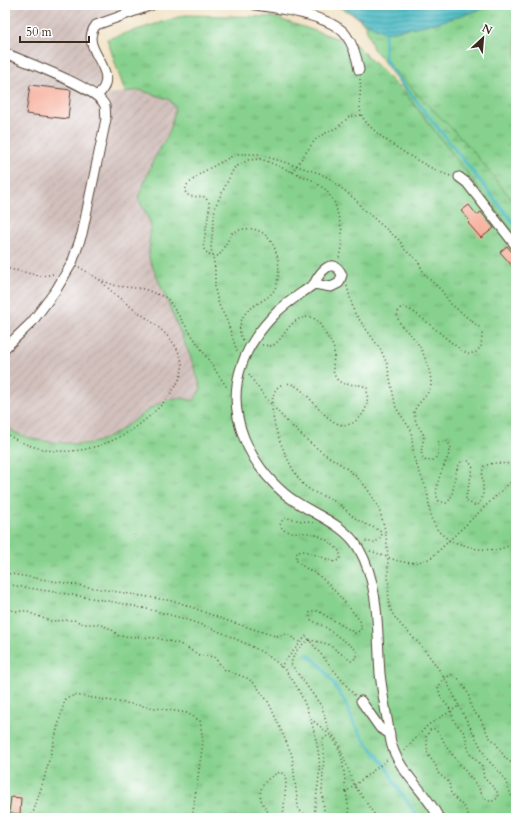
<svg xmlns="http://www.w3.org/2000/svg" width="521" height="823" font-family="Cardo,serif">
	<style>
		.industrial { fill: url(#industrial-furrows) }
		.wetland { fill: url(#wetland-marsh); stroke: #607e56 }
		.park { fill: url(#park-tufts); stroke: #607e56 }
		.water { fill: url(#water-rules); stroke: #437270 }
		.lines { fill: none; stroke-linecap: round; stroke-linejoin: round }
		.stream { stroke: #4bbac3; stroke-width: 3 }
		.building { fill: #f6a894 }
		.minor-casing { stroke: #564537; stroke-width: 11 }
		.path { stroke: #564537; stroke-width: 1.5; stroke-dasharray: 1 3; stroke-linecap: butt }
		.minor { stroke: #fff; stroke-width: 9 }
	</style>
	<defs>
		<pattern id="industrial-furrows" width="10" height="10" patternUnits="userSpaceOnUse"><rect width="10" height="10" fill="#d1c0bc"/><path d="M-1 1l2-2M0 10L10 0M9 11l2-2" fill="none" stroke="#b4a5a1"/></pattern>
		<pattern id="wetland-marsh" width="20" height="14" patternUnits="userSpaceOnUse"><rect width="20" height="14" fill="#86d18d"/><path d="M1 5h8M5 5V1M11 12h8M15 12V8" fill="none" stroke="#6faa73"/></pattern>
		<pattern id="park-tufts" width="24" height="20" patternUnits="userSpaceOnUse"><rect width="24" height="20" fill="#86d18d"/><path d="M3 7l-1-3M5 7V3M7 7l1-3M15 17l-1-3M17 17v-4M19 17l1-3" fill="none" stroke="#6faa73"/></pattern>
		<pattern id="water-rules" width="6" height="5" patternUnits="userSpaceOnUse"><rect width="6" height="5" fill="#4bbac3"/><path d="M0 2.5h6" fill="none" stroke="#40979e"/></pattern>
	</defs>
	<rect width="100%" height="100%" fill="#fff"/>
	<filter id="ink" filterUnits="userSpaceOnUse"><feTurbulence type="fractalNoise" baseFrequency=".025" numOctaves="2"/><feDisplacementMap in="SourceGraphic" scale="8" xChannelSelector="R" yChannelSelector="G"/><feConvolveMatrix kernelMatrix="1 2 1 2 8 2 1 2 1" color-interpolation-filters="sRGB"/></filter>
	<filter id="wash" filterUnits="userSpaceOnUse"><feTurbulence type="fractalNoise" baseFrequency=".012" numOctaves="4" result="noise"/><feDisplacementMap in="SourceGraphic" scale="16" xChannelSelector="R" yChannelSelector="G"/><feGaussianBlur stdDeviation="0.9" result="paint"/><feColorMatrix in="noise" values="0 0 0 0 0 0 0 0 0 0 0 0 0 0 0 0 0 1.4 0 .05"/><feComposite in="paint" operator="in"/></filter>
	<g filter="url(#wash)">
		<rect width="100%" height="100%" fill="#f0e1c3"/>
		<polygon class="industrial" points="5,5 152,5 91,31 104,66 98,96 140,90 170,100 175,109 169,132 153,161 138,198 150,222 149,258 191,358 202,387 194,401 178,398 156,405 126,428 96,442 73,444 39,441 10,430 5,426"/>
		<polygon class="wetland" points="502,5 516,5 516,236 409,98 376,50"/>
		<g class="park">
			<polygon points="335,5 516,5 516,205 468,145 373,49 365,25 356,16"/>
			<path d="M185,15L273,17L355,44L409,98L516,236V818H5V426C18,436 37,441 53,442C67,443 83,446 96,442C123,435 154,397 179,398C184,398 190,400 194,401L201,388L191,358L149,258L150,222L138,198L153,161L169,133L175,109L170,100L140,90L125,92L107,39Z"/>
		</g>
		<polygon class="water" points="333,5 502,5 489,7 440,22 385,33 366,23 347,9"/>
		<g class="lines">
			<g class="stream">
				<polyline points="385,33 385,58 390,68 516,226"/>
				<polyline points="307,654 320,665 331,680 345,702 353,722 363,738 388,769 393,781 418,818"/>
			</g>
		</g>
		<g id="blocks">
			<g class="building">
				<polygon points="30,85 71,90 68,119 26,114"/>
				<polygon points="469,205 477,215 481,212 494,228 481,238 468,223 470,221 461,211"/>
				<polygon points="507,246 516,257 516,270 500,252"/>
				<polygon points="11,797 21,798 20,814 9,813"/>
			</g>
		</g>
	</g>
	<g filter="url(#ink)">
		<use href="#blocks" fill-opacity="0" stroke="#564537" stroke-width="1"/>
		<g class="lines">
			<g class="minor-casing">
				<g id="minor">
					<path d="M255,5C278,8 332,16 346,35C354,46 357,57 359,70"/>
					<path d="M5,53C25,62 99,88 105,106C106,110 105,115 106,119L82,234L72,263L56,290L32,322L5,348"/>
					<path d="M97,96C125,70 76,50 96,25L152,5"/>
					<polyline points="459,177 467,183 516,246"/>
					<path d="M314,284C320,272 333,255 342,275L339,283L331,287L314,284C302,293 289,301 278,311C242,346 225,389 244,438C253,460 266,478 285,494C307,513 343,521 359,549C380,585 377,633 380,674C382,690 385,708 388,724C389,731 390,739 392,746C401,774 426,792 439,818"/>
					<polyline points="361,701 380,728 390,734"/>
				</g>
			</g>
			<g class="path">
				<path d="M360,79C362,91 357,105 362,116C371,135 431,171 451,176"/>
				<polyline points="292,172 315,140 322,135 338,127 349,117 361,115"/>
				<polyline points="79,267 100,280 117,286 144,289 167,298 228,389"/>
				<polyline points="5,268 41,276 54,274"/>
				<polyline points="347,286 354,312 381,350 387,364 396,408 411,430 414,459 427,490 431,518 438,531 450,541 477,549 497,550 516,543"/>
				<path d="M243,340C240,336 239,331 240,326C244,302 270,304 276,286C286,257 268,215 232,233L219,256L209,255L203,248L210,204L205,197C197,195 189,200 185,191L187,185L201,173L236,154H258L319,173L329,178L356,200L362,208L399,240L405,250L417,260L425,275L441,290L451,304L479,327L482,334L481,347L476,352L469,354C451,347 415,306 401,307L397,314C399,328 408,330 416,341C423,349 432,375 431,385C429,396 417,402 414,412L416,423L424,435C424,444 417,453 426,461L434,460L438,454L439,442L447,441L451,447C448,462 430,487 439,501L446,503C457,497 451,471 462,461H469L473,468L466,496V501L476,506C490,495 478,479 484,466L493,463L516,464"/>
				<path d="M262,345L272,346C287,337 288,316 311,317C321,321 320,326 325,333C328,339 333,343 334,350C335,359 330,369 336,378C343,389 358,381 367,388C368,401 368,410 358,419C328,446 306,372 281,385C256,398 290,473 305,486C313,493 324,496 334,501C342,505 348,513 355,518C363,524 371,526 379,530L382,534L381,537L375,543L365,541"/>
				<polyline points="237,351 227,321 219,305 215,289 215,268 211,248 215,207 234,168 248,160 261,159 312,180 326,190 335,203 342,231 342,248 339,258"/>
				<path d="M249,374C266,402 299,436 326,455C342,465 357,474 368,490C387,517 388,544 388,576C389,585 388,595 389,604C393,622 411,633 422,647C437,665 449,684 459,706L428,725L404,751"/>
				<path d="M5,433C59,469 122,448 163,403C172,393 184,377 182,363C177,334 143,317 122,300C114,294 107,287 100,280"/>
				<path d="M313,523L287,518L283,519L280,525L283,530C292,533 299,532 308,533C320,534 332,543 340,552V559L335,562L305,551L297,552L296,559C299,566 311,570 318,575C335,589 347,605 361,622V630L355,633L318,611H311L309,614L311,620L325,627L354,648L357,653V657L351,661L328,644L310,640C300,644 293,654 291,664L322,707L328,729L338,742L354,785L377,818"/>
				<path d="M370,551C394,558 405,569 431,558L516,477"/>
				<polyline points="5,573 178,602 225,620 275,636 287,634 299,642"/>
				<path d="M5,584C85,598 167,605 240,641C258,649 277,659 289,675C305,696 316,732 319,758C321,777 315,798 314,818"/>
				<polyline points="5,607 14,611 25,611 50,621 74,620 84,624 99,624 111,629 119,636 157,638 180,644 199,655 214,657 225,670 247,678 255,684 269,703 292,755 298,807 299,810 304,814 305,818"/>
				<polyline points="280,667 306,636 355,696"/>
				<polyline points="459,706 487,759 503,776 516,806"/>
				<path d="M311,719C319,726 330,733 336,743C344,756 344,776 346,792L388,759"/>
				<polyline points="346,792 350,818"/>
				<polyline points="29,818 33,813 44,779 65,699 75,695 187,713 200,721 203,742 192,818"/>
				<path d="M272,818C269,813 264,807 262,802C256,787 268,777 280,772L285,775L286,784L283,818"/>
				<polyline points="325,818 322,794 324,752 322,743 324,737 329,736"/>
				<polyline points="470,818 464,807 451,794 449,782 438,773 435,764 428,755 426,737 430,730 434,729 440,734 447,748 478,787 484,798 491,802 498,798 497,791 484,778 482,766 469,753 465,734 454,721 451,710 441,698 438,687 444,678 452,675 458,678 468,693 472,710 480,718 489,737 495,742 506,759 516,766"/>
			</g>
			<use href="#minor" class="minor"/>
		</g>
	</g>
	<rect width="521" height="823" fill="none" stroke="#fff" stroke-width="20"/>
	<g transform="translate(483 38) rotate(26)" stroke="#ffffff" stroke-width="3" paint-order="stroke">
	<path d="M0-3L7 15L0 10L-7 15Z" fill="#3b2a1e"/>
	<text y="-6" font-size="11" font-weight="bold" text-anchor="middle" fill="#3b2a1e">N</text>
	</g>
	<path d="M20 36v6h69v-6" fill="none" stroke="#3b2a1e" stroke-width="2"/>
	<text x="26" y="36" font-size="12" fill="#3b2a1e" stroke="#ffffff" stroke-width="3" paint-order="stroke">50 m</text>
</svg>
